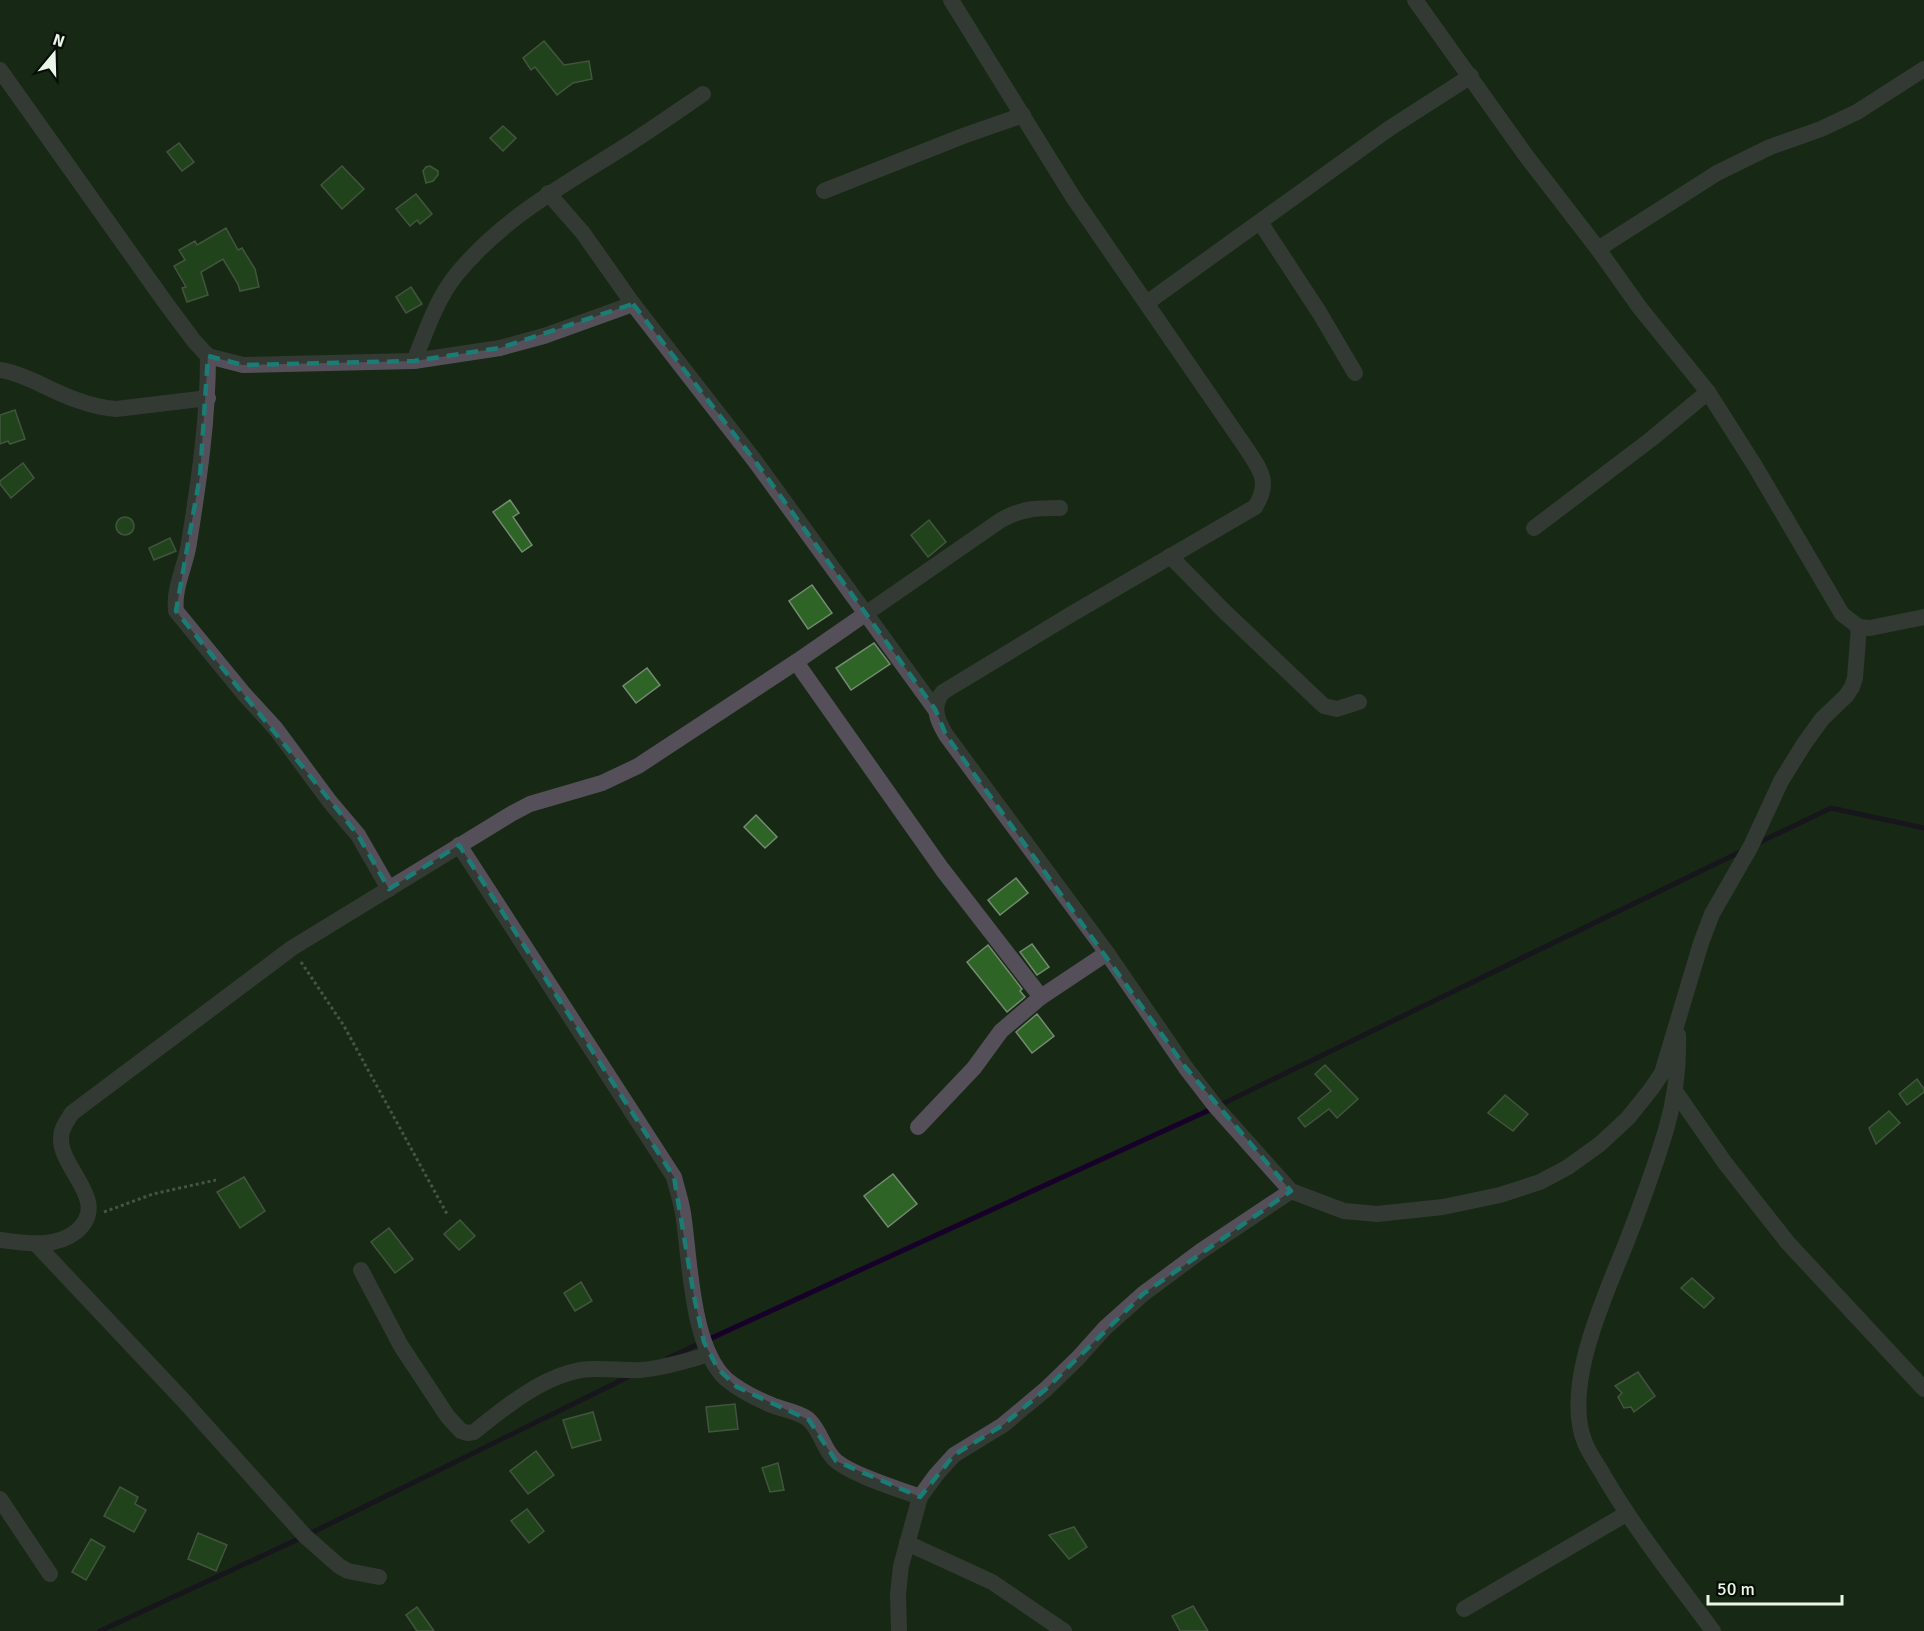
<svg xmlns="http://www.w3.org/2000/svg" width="1924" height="1631" font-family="Signika,sans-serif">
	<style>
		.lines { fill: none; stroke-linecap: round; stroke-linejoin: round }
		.stream { stroke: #170029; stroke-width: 5 }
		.building { fill: #2e6426; stroke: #758a72; stroke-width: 1.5 }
		.path { stroke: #7f8d7c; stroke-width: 3; stroke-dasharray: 3 3; stroke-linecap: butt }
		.minor { stroke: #554f5a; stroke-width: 16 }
		.marked { fill: none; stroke: #1a7c74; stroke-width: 4.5; stroke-dasharray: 12 8; stroke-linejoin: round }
	</style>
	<rect width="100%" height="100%" fill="#172814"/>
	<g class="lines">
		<g class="stream">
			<polyline points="1758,843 1831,808 1924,828"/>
			<polyline points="668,1358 1216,1107 1742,851"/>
			<polyline points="100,1631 305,1536 630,1376"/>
		</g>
	</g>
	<g class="building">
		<polygon points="544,41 564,65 589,61 592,79 573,83 557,95 535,67 531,70 523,58"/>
		<polygon points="503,126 516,138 503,151 490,138"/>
		<polygon points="179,143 194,162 182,171 167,152"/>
		<polygon points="342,166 364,189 342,209 321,185"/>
		<polygon points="430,166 438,171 438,175 433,181 426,183 423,171 426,167"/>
		<polygon points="416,194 432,214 420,224 417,220 410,226 396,209"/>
		<polygon points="226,228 238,250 242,248 255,269 259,287 240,291 238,284 223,259 201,272 208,295 187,302 182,288 186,287 174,266 185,260 179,250 195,241 197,245"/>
		<polygon points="411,287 422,304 406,313 396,297"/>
		<polygon points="15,410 25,439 10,444 8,441 0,444 0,415"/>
		<polygon points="23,463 34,478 11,498 0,484 0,481"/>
		<polygon points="510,500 519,513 513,517 532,545 522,552 493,512"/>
		<circle cx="125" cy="526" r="9"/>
		<polygon points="929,520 946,542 928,557 911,535"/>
		<polygon points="170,538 176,551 154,560 149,548"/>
		<polygon points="812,585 832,613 808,629 789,601"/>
		<polygon points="874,643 890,664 851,690 836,668"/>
		<polygon points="647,668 660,685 636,703 623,686"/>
		<polygon points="756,815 777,837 765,848 744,827"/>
		<polygon points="1016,878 1028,893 1000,915 988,900"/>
		<polygon points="1032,944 1049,967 1037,975 1020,952"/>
		<polygon points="988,945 1022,989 1020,991 1025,997 1007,1012 967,962"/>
		<polygon points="1037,1014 1054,1036 1032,1053 1016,1032"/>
		<polygon points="1325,1065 1358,1099 1337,1118 1329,1109 1305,1127 1298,1118 1331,1091 1315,1074"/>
		<polygon points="1917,1079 1924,1089 1924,1092 1907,1105 1899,1094"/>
		<polygon points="1505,1095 1528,1114 1513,1131 1488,1113"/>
		<polygon points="1889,1111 1900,1123 1876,1144 1869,1128"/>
		<polygon points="893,1174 917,1204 888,1227 864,1196"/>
		<polygon points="244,1177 265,1211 240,1228 217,1192"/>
		<polygon points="460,1220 475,1236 459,1250 444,1234"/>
		<polygon points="389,1228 413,1259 395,1273 371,1242"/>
		<polygon points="1692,1278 1714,1298 1704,1308 1681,1288"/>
		<polygon points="581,1282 592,1301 575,1311 564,1293"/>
		<polygon points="1638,1372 1655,1396 1634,1412 1631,1407 1624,1408 1618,1397 1622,1393 1615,1386"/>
		<polygon points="735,1404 738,1429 709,1432 706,1407"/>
		<polygon points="593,1412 601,1440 572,1448 563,1420"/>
		<polygon points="536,1451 554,1475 528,1494 510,1471"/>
		<polygon points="778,1463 784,1490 770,1492 762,1468"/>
		<polygon points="120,1487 138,1497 135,1504 146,1510 134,1532 104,1516"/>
		<polygon points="527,1509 544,1531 529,1543 511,1521"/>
		<polygon points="1074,1527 1087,1547 1069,1559 1049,1535"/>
		<polygon points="198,1533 227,1545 216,1571 188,1559"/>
		<polygon points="91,1539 105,1547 86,1580 72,1572"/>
		<polygon points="1193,1606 1208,1631 1180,1631 1172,1616"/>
		<polygon points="417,1607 434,1631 417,1631 406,1615"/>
	</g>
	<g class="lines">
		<g class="path">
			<polyline points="301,962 344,1026 447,1214"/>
			<polyline points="104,1212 153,1194 216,1180"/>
		</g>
		<g class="minor">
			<path d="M951,0L1073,197L1244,445C1259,468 1272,481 1255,507L1070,615L943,692C931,706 937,720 946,735L1107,953L1186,1068L1216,1107L1291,1191L1344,1211L1377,1214L1443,1207L1500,1195L1540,1182L1568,1167L1600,1144L1628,1118L1652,1088L1662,1073L1701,943L1712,914L1751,846L1781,781L1804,744L1822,719L1846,696L1852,687L1855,678L1859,627"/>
			<polyline points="1415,0 1527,157 1598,249 1640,308 1708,392 1755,466 1842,614 1859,627 1870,628 1924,617"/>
			<polyline points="0,70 165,302 194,341 208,356 243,365 414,361 500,348 544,336 633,304"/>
			<polyline points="824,191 963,136 1023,115"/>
			<polyline points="548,193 583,233 633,304 755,461 935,709"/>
			<polyline points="1260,222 1319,312 1355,373"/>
			<polyline points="1598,249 1717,173 1770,147 1821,129 1857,112 1924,69"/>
			<polyline points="1148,302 1390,128 1471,76"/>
			<path d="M208,356C208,420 199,480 189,543C186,565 173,588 176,611L244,694L276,729L330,802L358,835L389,889"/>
			<path d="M414,361C426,332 436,300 456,275C506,214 570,182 635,140C658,125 681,109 703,94"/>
			<path d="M0,370C12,371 24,377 36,382C61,394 87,407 116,409L208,398"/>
			<polyline points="1534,528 1650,440 1708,392"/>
			<polyline points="1170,556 1225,612 1324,706 1337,709 1359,702"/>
			<polyline points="796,662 942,869 1041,997"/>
			<path d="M459,845L674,1177C677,1189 681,1201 683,1213C690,1258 691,1347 726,1379C739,1390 759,1400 774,1406C785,1410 799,1412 808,1419C821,1430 823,1450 836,1461C853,1475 898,1489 920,1497"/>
			<path d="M1678,1035C1679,1067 1675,1099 1666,1130C1654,1169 1640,1208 1625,1246C1604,1298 1562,1388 1585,1443C1590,1455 1599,1467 1605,1478C1637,1532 1676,1581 1713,1631"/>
			<polyline points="1675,1091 1725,1163 1788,1243 1924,1389"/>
			<polyline points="918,1127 974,1068 1001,1031 1041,997 1107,953"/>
			<path d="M0,1240C25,1243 55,1249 77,1231C111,1201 60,1170 61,1138C61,1128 67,1121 72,1113L292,948L511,814L530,804L602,783L638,766L796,662L1001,520C1023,508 1036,508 1060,508"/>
			<polyline points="36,1244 183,1400 305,1536 339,1566 348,1571 379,1577"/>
			<path d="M361,1270L401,1346L448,1417L461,1431L468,1433L474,1432C504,1408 541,1377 581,1370C601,1367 621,1371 641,1370C664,1368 687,1361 709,1354"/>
			<polyline points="0,1499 50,1574"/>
			<polyline points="907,1543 992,1582 1064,1631"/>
			<polyline points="1464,1609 1626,1514"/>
			<polyline points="899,1631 898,1594 901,1566 920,1497 936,1475 954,1455 1003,1425 1046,1389 1078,1358 1105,1328 1143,1294 1201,1251 1291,1191"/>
		</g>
	</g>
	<path d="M0 0H1924V1631H0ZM633,304L755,461L935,709L946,735L1186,1068L1291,1191L1143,1294L1046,1389L1003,1425L954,1455L920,1497L836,1461L809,1420L737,1387L718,1369L704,1342L694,1296L674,1177L459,845L389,889L358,835L176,611L200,476L208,356L243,365L414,361L500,348Z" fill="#172814" fill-opacity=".55" fill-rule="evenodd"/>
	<path class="marked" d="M633,304L755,461L935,709L946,735L1186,1068L1291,1191L1143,1294L1046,1389L1003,1425L954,1455L920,1497L836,1461L809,1420L737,1387L718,1369L704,1342L694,1296L674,1177L459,845L389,889L358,835L176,611L200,476L208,356L243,365L414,361L500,348Z"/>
	<g transform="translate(54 54) rotate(19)" stroke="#070f07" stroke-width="4.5" paint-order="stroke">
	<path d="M0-4.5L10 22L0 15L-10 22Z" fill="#ebf6e9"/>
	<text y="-9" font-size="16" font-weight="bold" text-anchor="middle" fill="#ebf6e9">N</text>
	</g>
	<path d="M1708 1595v9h134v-9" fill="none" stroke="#ebf6e9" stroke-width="3"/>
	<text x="1717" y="1595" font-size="18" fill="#ebf6e9" stroke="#070f07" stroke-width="4.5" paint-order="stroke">50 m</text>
</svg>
